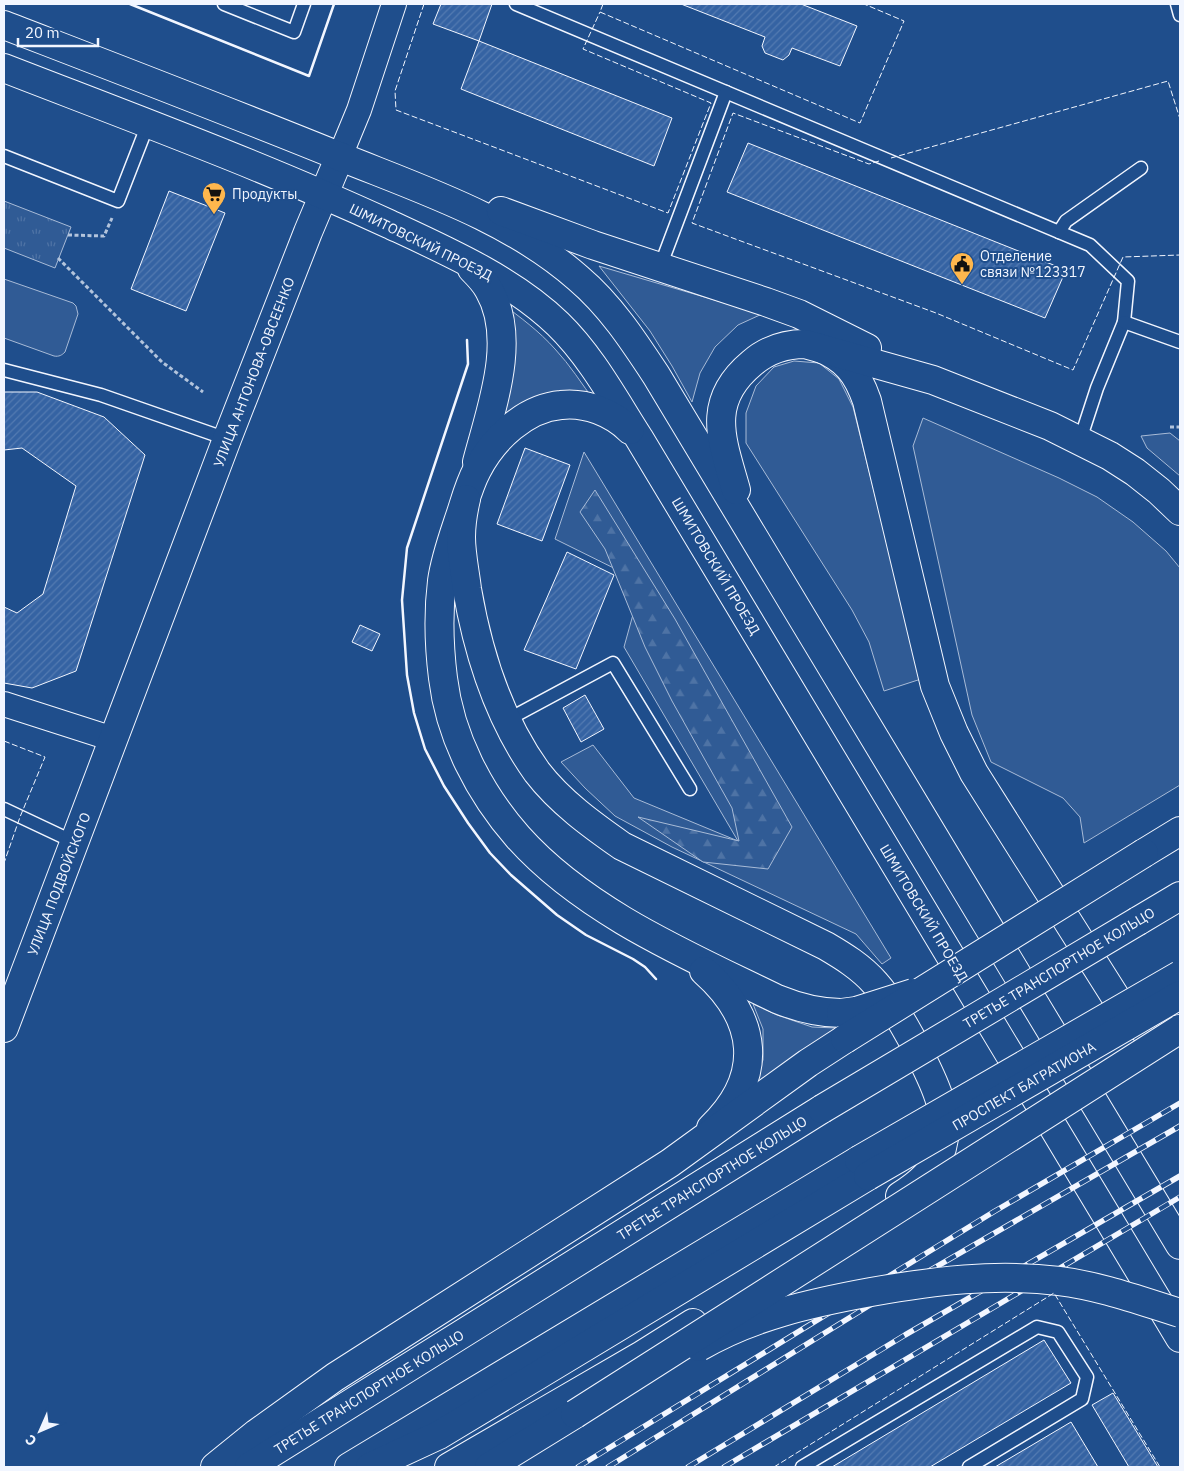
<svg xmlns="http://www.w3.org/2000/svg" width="1184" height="1471" font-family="'IBM Plex Sans',sans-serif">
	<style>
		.grass { fill: #305b95; stroke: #a8bbd7 }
		.forest { fill: url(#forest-firs); stroke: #a8bbd7 }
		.park { fill: url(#park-tufts); stroke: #a8bbd7 }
		.building { fill: url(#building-hatch); stroke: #f2f6ff }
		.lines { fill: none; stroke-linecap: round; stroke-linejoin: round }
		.service-casing { stroke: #f2f6ff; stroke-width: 15 }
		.minor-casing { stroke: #f2f6ff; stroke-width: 26 }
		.tertiary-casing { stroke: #f2f6ff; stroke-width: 30 }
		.secondary-casing { stroke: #f2f6ff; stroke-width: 30 }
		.primary-casing { stroke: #f2f6ff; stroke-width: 30 }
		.path { stroke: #b3c4dc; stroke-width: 3; stroke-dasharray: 4 2.5; stroke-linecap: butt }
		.service { stroke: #1f4e8c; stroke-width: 12 }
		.minor { stroke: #1f4e8c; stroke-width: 24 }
		.tertiary { stroke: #1f4e8c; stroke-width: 28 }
		.secondary { stroke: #1f4e8c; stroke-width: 28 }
		.primary { stroke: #1f4e8c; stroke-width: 28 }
		.rail-casing { stroke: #f2f6ff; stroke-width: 5.5 }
		.rail { stroke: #1f4e8c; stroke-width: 4; stroke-dasharray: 11; stroke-linecap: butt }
		.secondary-bridge-casing { stroke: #f2f6ff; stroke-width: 30; stroke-linecap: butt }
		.primary-bridge-casing { stroke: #f2f6ff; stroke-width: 30; stroke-linecap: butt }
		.secondary-bridge { stroke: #1f4e8c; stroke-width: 28 }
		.primary-bridge { stroke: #1f4e8c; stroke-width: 28 }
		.fence { stroke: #f2f6ff; stroke-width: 1; stroke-dasharray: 6 2.5; stroke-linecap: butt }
		.wall { stroke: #f2f6ff; stroke-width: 2.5 }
		.labels { text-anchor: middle; stroke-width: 4; stroke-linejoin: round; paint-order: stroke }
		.poi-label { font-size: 14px; fill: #f2f6ff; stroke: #1f4e8c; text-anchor: start }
		.street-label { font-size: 14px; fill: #f2f6ff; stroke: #1f4e8c }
	</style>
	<defs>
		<pattern id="forest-firs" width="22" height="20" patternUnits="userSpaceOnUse" patternTransform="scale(1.25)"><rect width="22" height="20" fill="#305b95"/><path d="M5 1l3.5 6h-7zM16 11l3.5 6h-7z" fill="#4e73a5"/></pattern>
		<pattern id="park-tufts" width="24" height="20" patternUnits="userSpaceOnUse" patternTransform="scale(1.25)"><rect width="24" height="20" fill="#305b95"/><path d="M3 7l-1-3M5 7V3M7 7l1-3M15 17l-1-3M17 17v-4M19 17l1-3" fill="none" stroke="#4e73a5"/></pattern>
		<pattern id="building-hatch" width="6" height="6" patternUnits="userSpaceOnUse" patternTransform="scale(1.25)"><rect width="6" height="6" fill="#3563a3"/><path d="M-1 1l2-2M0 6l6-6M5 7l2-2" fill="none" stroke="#537ab1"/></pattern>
	</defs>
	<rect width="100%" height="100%" fill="#1f4e8c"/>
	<g class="grass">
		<polygon points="599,266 762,314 738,325 715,347 700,373 692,402 672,366 650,331"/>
		<path d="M4,279L73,303L76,306L78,314L65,352C62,355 59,357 54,356L4,338Z"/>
		<path d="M501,303C520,317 539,331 555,349C570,365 582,384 595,402C587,399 577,395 568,394C538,391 516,406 492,423Z"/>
		<polygon points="794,361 819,363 839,379 853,407 921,679 884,691 869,642 852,610 746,443 746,413 756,386 774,367"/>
		<polygon points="923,418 1059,478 1097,497 1133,522 1166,551 1180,568 1180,785 1084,843 1080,817 1063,798 991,762 972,715 913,446"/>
		<polygon points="1170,433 1180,441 1180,476 1147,448 1141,436"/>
		<polygon points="584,452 891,958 882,964 856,934 672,847 615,816 585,788 561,762 593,745 634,798 738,841 624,647 642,582 555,539"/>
		<polygon points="753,1004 777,1015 812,1027 836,1028 750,1092 763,1060 763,1029"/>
	</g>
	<polygon class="forest" points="595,490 675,619 792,827 768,869 703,862 638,817 739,841 732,808 672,701 645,647 605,549 580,512"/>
	<polygon class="park" points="4,201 71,227 55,268 4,248"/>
	<g class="building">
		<polygon points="441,4 492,4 479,41 433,24"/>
		<polygon points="681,4 801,4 857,26 840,66 792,48 789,55 783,60 765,53 762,46 765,37"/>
		<polygon points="479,41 672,118 654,166 461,89"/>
		<polygon points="748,143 1066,270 1045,318 727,192"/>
		<polygon points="169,191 225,213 186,311 131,289"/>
		<polygon points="4,392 37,392 104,417 145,455 76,671 32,688 4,683 4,607 17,613 43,594 76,486 22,448 4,450"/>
		<polygon points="525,448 570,465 542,541 497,524"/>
		<polygon points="567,552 614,575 576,669 524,650"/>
		<polygon points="360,625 380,634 372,651 352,642"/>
		<polygon points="585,695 604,729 581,742 563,708"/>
		<polygon points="1044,1340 1071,1383 930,1467 832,1467"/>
		<polygon points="1113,1393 1158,1467 1129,1467 1092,1405"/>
		<polygon points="1071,1422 1098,1467 995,1467"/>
	</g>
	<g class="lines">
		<g class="service-casing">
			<g id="service">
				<polyline points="224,4 294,32 304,4"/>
				<polyline points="516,4 1090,245 1128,281 1124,322 1097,388 1080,440"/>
				<polyline points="1177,4 1180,15"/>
				<polyline points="4,156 118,201 148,124"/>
				<polyline points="1059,232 1066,221 1141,168"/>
				<polyline points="660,267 726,92"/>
				<polyline points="1124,322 1180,342"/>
				<polyline points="4,370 101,395 227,439"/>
				<polyline points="507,720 613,663 690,789"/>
				<polyline points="4,809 74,842"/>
				<polyline points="802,1467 1037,1327 1058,1332 1087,1377 1082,1399 969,1467"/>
			</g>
		</g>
		<g class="minor-casing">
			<g id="minor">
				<polyline points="340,156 359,110 394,4"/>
				<polyline points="4,704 113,739"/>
			</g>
		</g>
		<g class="tertiary-casing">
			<polyline id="tertiary" points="4,1028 227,439 308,232 340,156"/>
		</g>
		<g class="secondary-casing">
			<g id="secondary">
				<path d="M4,25C118,69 233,113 346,159C426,191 512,220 578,278C610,305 633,340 656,375L1180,1245"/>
				<path d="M4,68C133,118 263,166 389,224C445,250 513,280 558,324C591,356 614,399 639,438L1180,1338"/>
				<polyline points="501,211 593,245 766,302 799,314 867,348"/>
				<path d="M472,269C478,275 485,282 489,290C518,340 490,411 477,462"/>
				<path d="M818,347C846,359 857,372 867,401L935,686L954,733L974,773L1130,1020C1147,1034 1160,1036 1180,1029"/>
				<path d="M630,430C613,413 586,402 561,405C525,408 493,439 477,470C469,485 465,501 460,516C453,537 445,559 442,581C438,613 439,646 443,678C450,737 480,794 518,837C585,912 689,956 777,999C799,1008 818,1013 841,1013"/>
				<path d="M736,490C722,440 705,402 752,363C767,350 785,344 805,344L933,380L1050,426L1110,456L1135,472L1159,491L1180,511"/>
				<path d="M466,499C463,512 461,524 461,537C461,554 465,572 467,589C478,653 499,719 537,772C560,802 592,825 622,846L826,946C843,956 861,967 875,983C891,1001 902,1022 914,1043C930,1074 952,1113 942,1148C935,1171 919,1184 900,1196"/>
				<path d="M704,971C758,1019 765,1076 711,1128"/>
				<polyline points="349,1467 859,1160"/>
				<polyline points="449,1467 642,1355 693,1323"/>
			</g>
		</g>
		<g class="primary-casing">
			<g id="primary">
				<polyline points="1144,853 1180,831"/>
				<polyline points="1138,921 1180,896"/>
				<polyline points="215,1467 257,1433 335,1377 670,1163 808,1063 845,1039"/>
				<polyline points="249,1467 822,1109"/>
				<polyline points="370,1467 439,1435 868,1176"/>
				<polyline points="489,1467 575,1414"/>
			</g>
		</g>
		<g class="path">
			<polyline points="68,235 104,236 112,218"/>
			<polyline points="58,258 162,362 203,392"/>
			<polyline points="1170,427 1180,427"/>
		</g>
		<use href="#service" class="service"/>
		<use href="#minor" class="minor"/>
		<use href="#tertiary" class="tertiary"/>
		<use href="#secondary" class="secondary"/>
		<use href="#primary" class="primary"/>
		<g class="rail-casing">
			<g id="rail">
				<polyline points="578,1467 995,1211 1180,1103"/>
				<polyline points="608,1467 870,1305 1180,1126"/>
				<polyline points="688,1467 905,1335 1180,1176"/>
				<polyline points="724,1467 1180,1197"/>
			</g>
		</g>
		<use href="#rail" class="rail"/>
		<g class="secondary-bridge-casing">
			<g id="secondary-bridge">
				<polyline points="841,1013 856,1011 913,993"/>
				<polyline points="859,1160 1180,975"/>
				<path d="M699,1347C752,1316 811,1303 871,1292C934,1281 995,1273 1059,1281C1101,1286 1141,1301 1180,1313"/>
			</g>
		</g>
		<g class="primary-bridge-casing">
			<g id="primary-bridge">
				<polyline points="845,1039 1144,853"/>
				<polyline points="822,1109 1138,921"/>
				<polyline points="868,1176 1180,995"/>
				<polyline points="575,1414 1180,1029"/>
			</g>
		</g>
		<use href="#secondary-bridge" class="secondary-bridge"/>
		<use href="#primary-bridge" class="primary-bridge"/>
		<g class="fence">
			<polyline points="424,4 395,91 396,110 668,213 711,103 583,49 600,12"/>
			<polyline points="603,4 600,12 860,123 904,21 864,4"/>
			<polyline points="891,158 1168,81 1180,119"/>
			<polyline points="879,161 869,164 733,113 692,223 936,313 1073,370 1123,257 1180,255"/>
			<polyline points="4,741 45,757 20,817 4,863"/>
			<polyline points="774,1467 1054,1293 1160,1467"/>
		</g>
		<g class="wall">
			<polyline points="130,4 309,76 334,4"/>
			<polyline points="467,340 468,364 407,548 402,600 407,675 414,713 425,749 444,786 468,823 490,853 511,875 557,915 586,935 633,959 645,967 656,979"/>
		</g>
	</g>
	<defs>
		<g id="supermarket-pin" transform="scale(1.25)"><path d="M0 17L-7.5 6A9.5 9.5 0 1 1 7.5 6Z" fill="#ffb74d" stroke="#1f4e8c"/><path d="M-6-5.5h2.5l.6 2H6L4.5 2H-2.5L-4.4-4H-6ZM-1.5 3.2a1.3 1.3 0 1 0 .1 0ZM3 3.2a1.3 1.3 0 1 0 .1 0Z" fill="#111"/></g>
		<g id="civic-pin" transform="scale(1.25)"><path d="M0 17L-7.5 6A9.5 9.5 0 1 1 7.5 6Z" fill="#ffb74d" stroke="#1f4e8c"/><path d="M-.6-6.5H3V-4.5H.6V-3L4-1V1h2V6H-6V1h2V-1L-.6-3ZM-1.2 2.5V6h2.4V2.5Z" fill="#111"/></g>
	</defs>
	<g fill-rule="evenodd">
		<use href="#supermarket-pin" x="214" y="194"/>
		<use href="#civic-pin" x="962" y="264"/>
	</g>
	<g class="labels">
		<g class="poi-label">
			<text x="232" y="199">Продукты</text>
			<text x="980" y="261">Отделение<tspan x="980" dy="16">связи №123317</tspan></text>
		</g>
		<g class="street-label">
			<text transform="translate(421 242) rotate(26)" y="5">ШМИТОВСКИЙ ПРОЕЗД</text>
			<text transform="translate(254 372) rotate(-69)" y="5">УЛИЦА АНТОНОВА-ОВСЕЕНКО</text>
			<text transform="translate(716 566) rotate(59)" y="5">ШМИТОВСКИЙ ПРОЕЗД</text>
			<text transform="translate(59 884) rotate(-69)" y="5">УЛИЦА ПОДВОЙСКОГО</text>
			<text transform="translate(924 913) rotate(59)" y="5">ШМИТОВСКИЙ ПРОЕЗД</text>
			<text transform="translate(1059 968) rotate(-31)" y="5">ТРЕТЬЕ ТРАНСПОРТНОЕ КОЛЬЦО</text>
			<text transform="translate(1024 1086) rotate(-30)" y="5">ПРОСПЕКТ БАГРАТИОНА</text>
			<text transform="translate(712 1178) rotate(-32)" y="5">ТРЕТЬЕ ТРАНСПОРТНОЕ КОЛЬЦО</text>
			<text transform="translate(369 1392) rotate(-32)" y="5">ТРЕТЬЕ ТРАНСПОРТНОЕ КОЛЬЦО</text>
		</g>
	</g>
	<rect width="1184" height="1471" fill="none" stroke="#f2f6ff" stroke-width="10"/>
	<g transform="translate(40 1431) rotate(225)" stroke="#1f4e8c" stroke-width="4" paint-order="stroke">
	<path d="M0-4L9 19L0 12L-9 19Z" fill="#f2f6ff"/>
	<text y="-8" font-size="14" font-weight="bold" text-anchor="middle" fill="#f2f6ff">С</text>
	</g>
	<path d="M18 38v8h80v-8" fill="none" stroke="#f2f6ff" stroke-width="2.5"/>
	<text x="25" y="38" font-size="15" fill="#f2f6ff" stroke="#1f4e8c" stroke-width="4" paint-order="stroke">20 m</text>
</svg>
